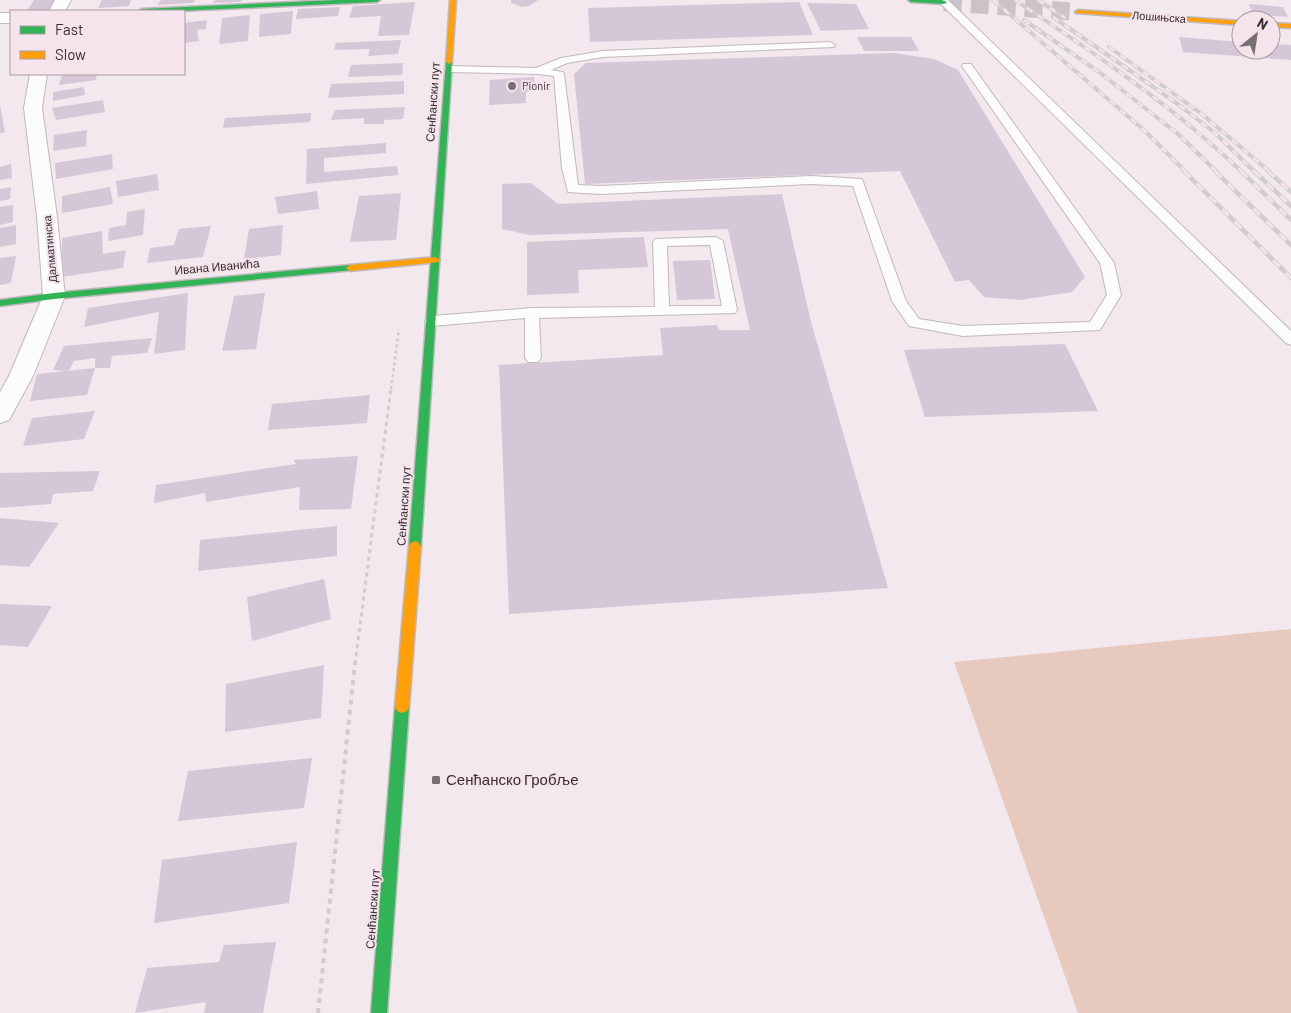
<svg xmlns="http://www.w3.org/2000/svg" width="1291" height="1013" font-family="Barlow,sans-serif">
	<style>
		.green { fill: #e8c9be }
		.building { fill: #d5c7d6 }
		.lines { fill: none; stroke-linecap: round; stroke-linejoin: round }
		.secondary-tunnel { stroke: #ccc3c8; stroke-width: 18; stroke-dasharray: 18 9; stroke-linecap: butt }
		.lane-casing { stroke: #c0b9bd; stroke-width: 2 }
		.street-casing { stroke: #c0b9bd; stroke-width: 2 }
		.fast-casing { stroke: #c0b9bd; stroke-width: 3 }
		.slow-casing { stroke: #c0b9bd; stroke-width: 3 }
		.path-far2 { stroke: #cecccd; stroke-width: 2.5; stroke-dasharray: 3 3; stroke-linecap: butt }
		.path-far1 { stroke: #cecccd; stroke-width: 3; stroke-dasharray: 4 4; stroke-linecap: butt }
		.path { stroke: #cecccd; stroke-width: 4; stroke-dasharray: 5 5; stroke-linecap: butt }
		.lane { fill: #fdfcfc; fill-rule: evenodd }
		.street { fill: #fdfcfc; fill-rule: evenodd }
		.fast { fill: #30b455; fill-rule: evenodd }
		.slow { fill: #ff9f0a; fill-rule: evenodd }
		.rail-far1-casing { stroke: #d0cdce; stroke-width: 4 }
		.rail-casing { stroke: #d0cdce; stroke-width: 4.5 }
		.rail-far1 { stroke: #f6e4ec; stroke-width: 2.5; stroke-dasharray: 7; stroke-linecap: butt }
		.rail { stroke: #f6e4ec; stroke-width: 3; stroke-dasharray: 9; stroke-linecap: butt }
		.poi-dot { fill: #776f73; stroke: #f6e4ec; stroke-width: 2 }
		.labels { text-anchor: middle; stroke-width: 4; stroke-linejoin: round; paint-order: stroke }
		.far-street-label { font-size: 11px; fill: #352e32; stroke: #f6e4ec }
		.far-poi-label { font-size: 11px; fill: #352e32; stroke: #f6e4ec; text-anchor: start }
		.street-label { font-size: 12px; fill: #352e32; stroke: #f6e4ec }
		.near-poi-label { font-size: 15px; fill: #352e32; stroke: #f6e4ec; text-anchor: start }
	</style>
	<rect width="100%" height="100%" fill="#f2e8ed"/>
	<polygon class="green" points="1291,629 1291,1013 1078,1013 954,662"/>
	<g class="building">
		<polygon points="34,0 56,0 51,10 27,11"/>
		<polygon points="102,0 131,0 129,6 98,8"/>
		<polygon points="161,0 195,0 193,3 157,5"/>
		<polygon points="215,0 242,0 241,2 213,3"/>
		<polygon points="511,0 538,0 529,6 522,7 511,3"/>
		<polygon points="415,2 409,35 378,36 381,16 349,18 353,6"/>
		<polygon points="799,2 813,35 590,42 588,8"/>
		<polygon points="807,3 856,4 869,29 821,31"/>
		<polygon points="1248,4 1283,7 1288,17 1254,14"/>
		<polygon points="340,7 338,16 296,19 298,9"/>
		<polygon points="293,11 291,34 259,37 260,14"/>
		<polygon points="250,15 248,41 219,44 222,18"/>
		<polygon points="207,20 206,29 197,30 199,41 184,43 184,23"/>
		<polygon points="857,37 911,37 919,51 864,51"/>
		<polygon points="1179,37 1241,42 1241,50 1271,50 1271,44 1291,45 1291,60 1183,52"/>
		<polygon points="401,40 398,54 368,56 370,49 334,50 336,43"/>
		<polygon points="894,53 934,59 958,70 1085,277 1072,292 1020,300 984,297 969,280 955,282 900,171 585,184 574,74 586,63"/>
		<polygon points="403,63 402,75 348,77 351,65"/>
		<polygon points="76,74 97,74 96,80 59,85 62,75"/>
		<polygon points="534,77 535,91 526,92 526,103 489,105 490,80"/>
		<polygon points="404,81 404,94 328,98 331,84"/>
		<polygon points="84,87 85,95 53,101 53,92"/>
		<polygon points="103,100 105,112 56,120 52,108"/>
		<polygon points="0,105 5,132 0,133"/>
		<polygon points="405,107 403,119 384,120 384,124 364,124 364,118 331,120 335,110"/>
		<polygon points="311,113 310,122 223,128 225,118"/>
		<polygon points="87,130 86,146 53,151 54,135"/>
		<polygon points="386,143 386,153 324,158 324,172 397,166 398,175 306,184 307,149"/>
		<polygon points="112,154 113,169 56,179 55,163"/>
		<polygon points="11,164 12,178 0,180 0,167"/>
		<polygon points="157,174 159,190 118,197 116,181"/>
		<polygon points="531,183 558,204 782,194 811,322 888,588 509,614 499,365 663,355 660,328 717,325 719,330 750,330 728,229 530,235 502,229 502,184"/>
		<polygon points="11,187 10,199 0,201 0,189"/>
		<polygon points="110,187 113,204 62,213 62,196"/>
		<polygon points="317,191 319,209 278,214 275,197"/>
		<polygon points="401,193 396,240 350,242 359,196"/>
		<polygon points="13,205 13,222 0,225 0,207"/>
		<polygon points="145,209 143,235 108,241 109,228 126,225 127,212"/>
		<polygon points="16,225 16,244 0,247 0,228"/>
		<polygon points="283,225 281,255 244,259 249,229"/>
		<polygon points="211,226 203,257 147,263 150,248 174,245 179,229"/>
		<polygon points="102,231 103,254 126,250 123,268 61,277 62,238"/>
		<polygon points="644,237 648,267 578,270 579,293 527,295 527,242"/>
		<polygon points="16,256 11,283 0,285 0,258"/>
		<polygon points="710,260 715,299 677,300 673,261"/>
		<polygon points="188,293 185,350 154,354 159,312 84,327 88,308"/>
		<polygon points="265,293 256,349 222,351 234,296"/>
		<polygon points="152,338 147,353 112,356 110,368 95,368 95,358 74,361 69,371 53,370 64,346"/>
		<polygon points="1065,344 1098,411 925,417 904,350"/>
		<polygon points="95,368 87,395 30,401 37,374"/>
		<polygon points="370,395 367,423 268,430 272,404"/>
		<polygon points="95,411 84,439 23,446 32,418"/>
		<polygon points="358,456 351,509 299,510 300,487 206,502 205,493 154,503 156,485 296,464 294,460"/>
		<polygon points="100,471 93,491 53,494 51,504 0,508 0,473"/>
		<polygon points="0,518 59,523 29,567 0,565"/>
		<polygon points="337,526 337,556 198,571 200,540"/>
		<polygon points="324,579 331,619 252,641 247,597"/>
		<polygon points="0,604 52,606 28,647 0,645"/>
		<polygon points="324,665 321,718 225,732 226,684"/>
		<polygon points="312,758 304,808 178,821 188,771"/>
		<polygon points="297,842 289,903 154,923 162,860"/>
		<polygon points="276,942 263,1013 204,1013 206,1002 135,1013 147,968 219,962 224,945"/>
	</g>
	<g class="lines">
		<polyline class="secondary-tunnel" points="944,2 1078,12"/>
		<g class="lane-casing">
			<g id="lane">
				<polygon points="940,0 948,0 1291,331 1291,345 1286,343 941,4"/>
				<polygon points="830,42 835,45 834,47 603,57 567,63 551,70 563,72 564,74 578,185 601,186 811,176 862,179 906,301 919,319 963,326 1090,322 1107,295 1100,263 962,66 963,64 971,64 1114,263 1121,295 1100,330 963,336 909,326 892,301 853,186 811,184 601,194 568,192 562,168 554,76 539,74 449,72 444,69 449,66 536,68 561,58 603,51"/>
				<path d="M716,237L723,241L737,310L735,313L539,318L541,358L538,362H528L525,358V318L432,326L427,324L425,321L427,318L432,316L532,308L655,307L653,242L655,239ZM710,245L722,306H669L667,246Z"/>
			</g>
		</g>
		<g class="street-casing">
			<g id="street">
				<polygon points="55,0 71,0 65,11 49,11"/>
				<rect x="0" y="13" width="11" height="10"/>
				<polygon points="30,74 47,74 42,108 57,217 65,296 33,376 9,420 0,423 0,392 9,376 43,296 37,217 24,108"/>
			</g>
		</g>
		<g class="fast-casing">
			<g id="fast">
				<polygon points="337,0 380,0 377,2 177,11 139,11 142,9"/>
				<polygon points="908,0 942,0 947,2 944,4 911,2"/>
				<polygon points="449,60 452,62 421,546 419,549 411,549 409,546 446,62"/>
				<polygon points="350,265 354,268 353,270 54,299 0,306 0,300 54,293"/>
				<polygon points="402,701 407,703 409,707 387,1013 371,1013 395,707 397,703"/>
			</g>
		</g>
		<g class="slow-casing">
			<g id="slow">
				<polygon points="450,0 456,0 452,62 449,64 446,62"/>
				<polygon points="1078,10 1241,21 1241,25 1076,13 1075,12"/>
				<polygon points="1271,23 1291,24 1291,28 1271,27"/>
				<polygon points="436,257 440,260 439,262 350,271 346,268 350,265"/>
				<polygon points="415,541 419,543 421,546 409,707 407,711 402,713 397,711 395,707 409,546 411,543"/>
			</g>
		</g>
		<polyline class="path-far2" points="391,389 399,329"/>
		<polyline class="path-far1" points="355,664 391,388"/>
		<polyline class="path" points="318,1013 355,663"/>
		<use href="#lane" class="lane"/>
		<use href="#street" class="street"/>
		<use href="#fast" class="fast"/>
		<use href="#slow" class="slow"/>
		<g class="rail-far1-casing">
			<g id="rail-far1">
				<polyline points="993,0 1145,131 1186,172"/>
				<path d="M1015,0C1094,53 1173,106 1242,172"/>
				<polyline points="1038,0 1065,18"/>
				<polyline points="1053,17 1175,102 1215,133 1255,172"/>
				<polyline points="1024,20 1099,72 1178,134 1217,172"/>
				<polyline points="1109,47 1203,115 1270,172"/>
			</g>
		</g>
		<g class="rail-casing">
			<g id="rail">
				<polyline points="1184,171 1291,278"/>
				<polyline points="1215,171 1291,245"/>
				<polyline points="1241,171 1291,220"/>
				<polyline points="1254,171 1291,206"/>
				<polyline points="1268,171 1291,192"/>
			</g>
		</g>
		<use href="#rail-far1" class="rail-far1"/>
		<use href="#rail" class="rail"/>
	</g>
	<g class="poi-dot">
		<circle cx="512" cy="86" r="5"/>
		<rect x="431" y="775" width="10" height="10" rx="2.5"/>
	</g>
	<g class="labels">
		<g class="far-street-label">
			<text transform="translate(1159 17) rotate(4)" y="4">Лошињска</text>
			<text transform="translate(50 249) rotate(-95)" y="4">Далматинска</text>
		</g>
		<g class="far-poi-label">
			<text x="522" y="90">Pionir</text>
		</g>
		<g class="street-label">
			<text transform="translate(433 102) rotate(-86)" y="4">Сенћански пут</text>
			<text transform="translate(217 267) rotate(-5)" y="4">Ивана Иванића</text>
			<text transform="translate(404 506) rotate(-86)" y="4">Сенћански пут</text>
			<text transform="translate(373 909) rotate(-86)" y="4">Сенћански пут</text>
		</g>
		<g class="near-poi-label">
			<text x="446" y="785">Сенћанско Гробље</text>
		</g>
	</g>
	<rect x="10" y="10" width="175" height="65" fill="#f6e4ec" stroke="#a99ba2"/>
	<rect x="20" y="26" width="25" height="8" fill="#30b455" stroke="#a99ba2"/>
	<text x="55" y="35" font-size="15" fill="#352e32">Fast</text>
	<rect x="20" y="51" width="25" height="8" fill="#ff9f0a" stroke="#a99ba2"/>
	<text x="55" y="60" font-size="15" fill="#352e32">Slow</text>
	<g transform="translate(1256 35) rotate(30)"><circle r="24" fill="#f6e4ec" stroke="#a99ba2"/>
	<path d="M0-4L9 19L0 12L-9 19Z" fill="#776f73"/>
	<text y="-8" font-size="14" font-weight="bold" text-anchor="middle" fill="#352e32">N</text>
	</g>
</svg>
